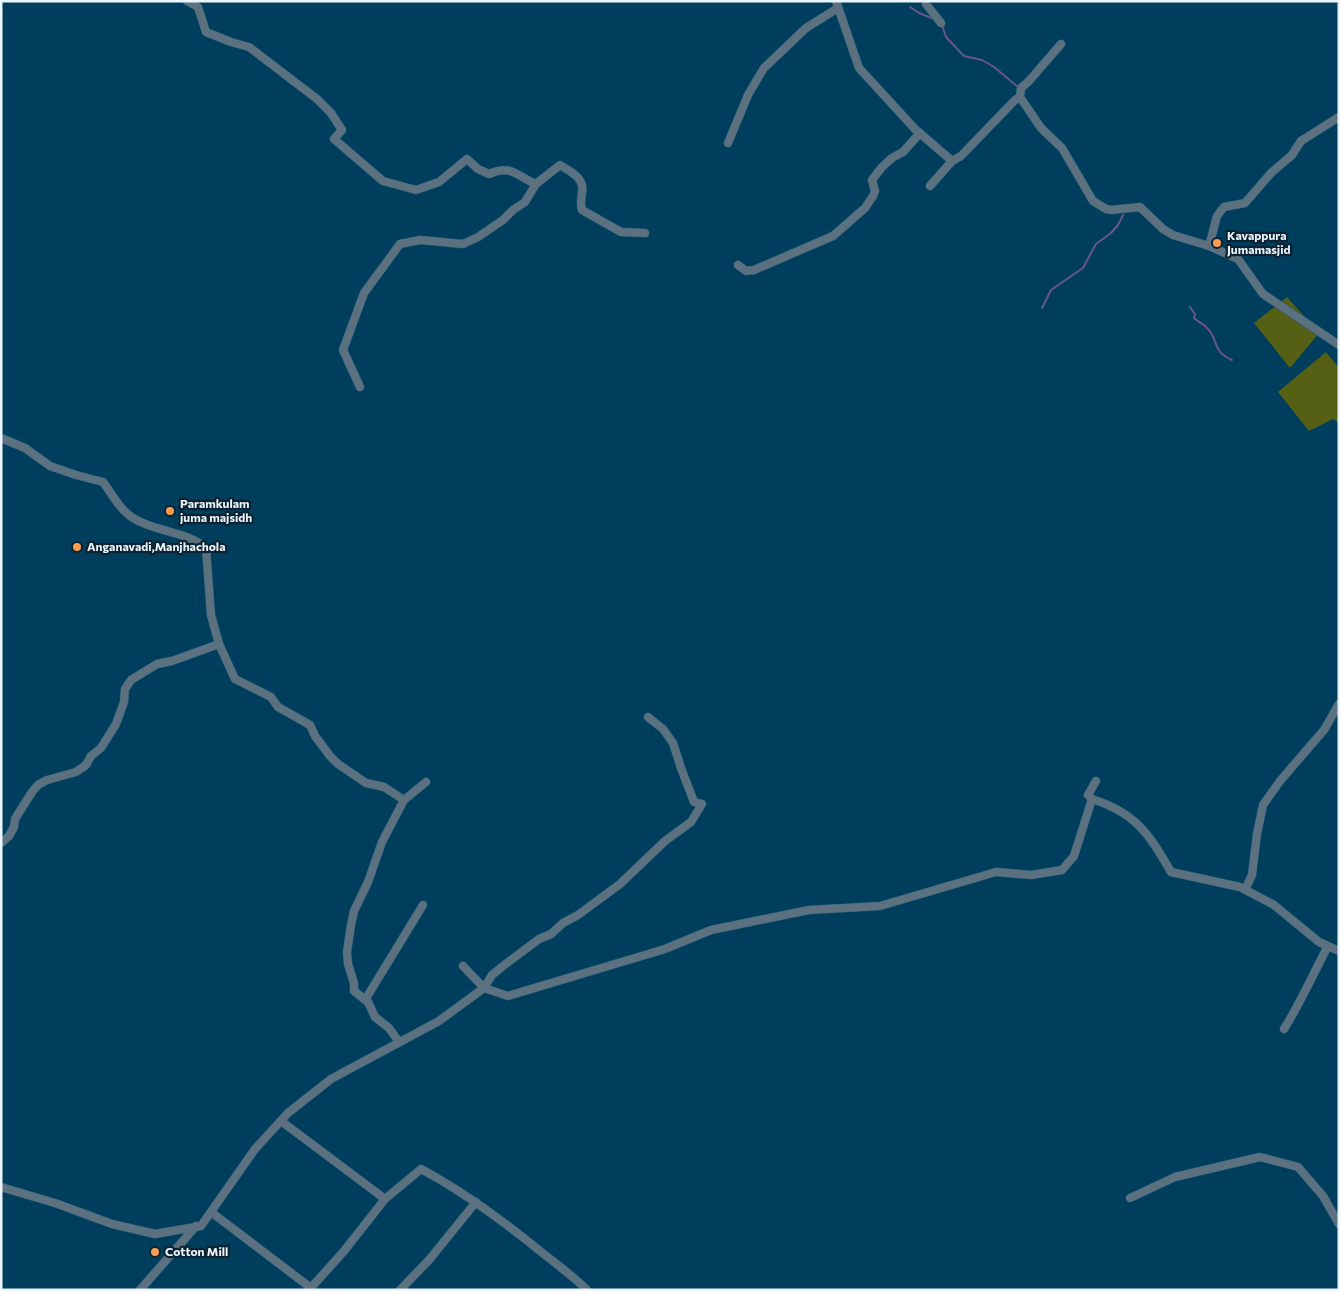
<svg xmlns="http://www.w3.org/2000/svg" width="1340" height="1291" font-family="Commissioner,sans-serif">
	<style>
		.green { fill: #556015 }
		.lines { fill: none; stroke-linecap: round; stroke-linejoin: round }
		.stream { stroke: #6a548e; stroke-width: 2 }
		.minor-casing { stroke: #255b77; stroke-width: 9 }
		.minor { stroke: #5c7180; stroke-width: 8 }
		.poi-dot { fill: #fb9e51; stroke: #0d2331; stroke-width: 2 }
		.labels { text-anchor: middle; stroke-width: 4.5; stroke-linejoin: round; paint-order: stroke }
		.poi-label { font-size: 12px; font-weight: bold; fill: #eaf5fd; stroke: #0d2331; text-anchor: start }
	</style>
	<rect width="100%" height="100%" fill="#003e5d"/>
	<g class="green">
		<polygon points="1287,297 1319,333 1290,368 1254,323"/>
		<polygon points="1326,352 1339,368 1339,423 1333,419 1309,431 1278,392"/>
	</g>
	<g class="lines">
		<g class="stream">
			<polyline points="910,7 919,13 934,19"/>
			<polyline points="942,25 946,37 964,56 982,60 994,67 1018,87"/>
			<path d="M1190,307L1195,314L1194,318C1198,322 1204,324 1207,328C1219,339 1211,351 1232,360"/>
			<polyline points="1042,308 1051,290 1083,268 1096,244 1111,233 1118,225 1123,215"/>
		</g>
		<g class="minor-casing">
			<g id="minor">
				<path d="M187,1L198,7L206,32L231,42L249,47L317,99L331,113L342,130L334,139L383,181L416,190L439,182L467,159L478,169L489,174C512,164 516,176 536,184"/>
				<polyline points="836,1 859,68 915,129 952,161 961,156 1015,100 1020,97 1041,128 1062,148 1093,201 1106,209 1111,210 1140,207 1163,229 1173,235 1209,246 1217,216 1224,207 1245,203 1271,173 1292,155 1301,141 1339,117"/>
				<polyline points="926,4 941,23"/>
				<polyline points="1020,97 1021,88 1029,81 1061,44"/>
				<polyline points="728,143 748,95 764,68 806,28 838,8"/>
				<polyline points="930,186 952,161"/>
				<polyline points="1209,246 1238,259 1263,294 1339,345"/>
				<polyline points="738,265 746,271 754,270 833,236 865,208 873,196 875,191 872,180 882,167 892,158 903,152 920,133"/>
				<path d="M360,387L343,350L364,293L400,244L420,240L463,244L478,237L503,220L513,210L525,202L536,184L560,165C571,172 585,178 582,193C581,199 580,203 582,210L621,232L645,233"/>
				<path d="M1,438L25,448L50,466L76,475L103,482C112,494 120,510 133,518C155,532 186,531 206,548L211,615L219,644"/>
				<polyline points="1092,799 1088,795 1096,781"/>
				<polyline points="1,843 9,836 14,827 15,819 32,792 38,785 47,780 76,772 86,765 91,756 101,748 116,724 124,702 125,689 131,680 157,664 172,661 219,644 235,679 271,697 278,707 310,725 315,736 330,756 338,764 366,783 384,787 404,800"/>
				<polyline points="1245,890 1252,875 1257,834 1263,805 1280,781 1324,730 1339,704"/>
				<polyline points="463,966 484,988 492,975 503,966 539,939 551,934 563,923 578,915 620,884 665,841 691,822 702,804 694,802 681,768 673,743 663,729 648,717"/>
				<polyline points="365,1000 423,905"/>
				<path d="M1284,1029C1301,1002 1313,974 1328,946"/>
				<polyline points="399,1042 389,1028 375,1017 368,1002 354,991 354,983 348,964 347,952 351,925 354,911 368,882 382,842 404,800 426,782"/>
				<path d="M281,1121L385,1199L421,1169C466,1193 506,1223 545,1255C559,1266 574,1277 587,1290"/>
				<path d="M1,1187L55,1203L112,1224L155,1234L201,1226L255,1149L288,1113L331,1079L439,1021L484,988L508,996L665,949L711,930L809,910L880,906L996,872L1031,875L1062,870L1074,856L1092,799C1136,813 1149,834 1171,872L1240,887L1274,905L1319,942L1339,951"/>
				<polyline points="1130,1198 1175,1177 1260,1157 1298,1167 1323,1196 1339,1224"/>
				<polyline points="211,1212 311,1288"/>
				<polyline points="140,1290 196,1226"/>
				<polyline points="309,1290 344,1251 385,1199"/>
				<polyline points="400,1290 429,1260 476,1202"/>
			</g>
		</g>
		<use href="#minor" class="minor"/>
	</g>
	<g class="poi-dot">
		<circle cx="1217" cy="243" r="5"/>
		<circle cx="170" cy="511" r="5"/>
		<circle cx="77" cy="547" r="5"/>
		<circle cx="155" cy="1252" r="5"/>
	</g>
	<g class="labels">
		<g class="poi-label">
			<text x="1227" y="240">Kavappura<tspan x="1227" dy="14">Jumamasjid</tspan></text>
			<text x="180" y="508">Paramkulam<tspan x="180" dy="14">juma majsidh</tspan></text>
			<text x="87" y="551">Anganavadi,Manjhachola</text>
			<text x="165" y="1256">Cotton Mill</text>
		</g>
	</g>
	<rect width="1340" height="1291" fill="none" stroke="#eaf5fd" stroke-width="5"/>
</svg>
